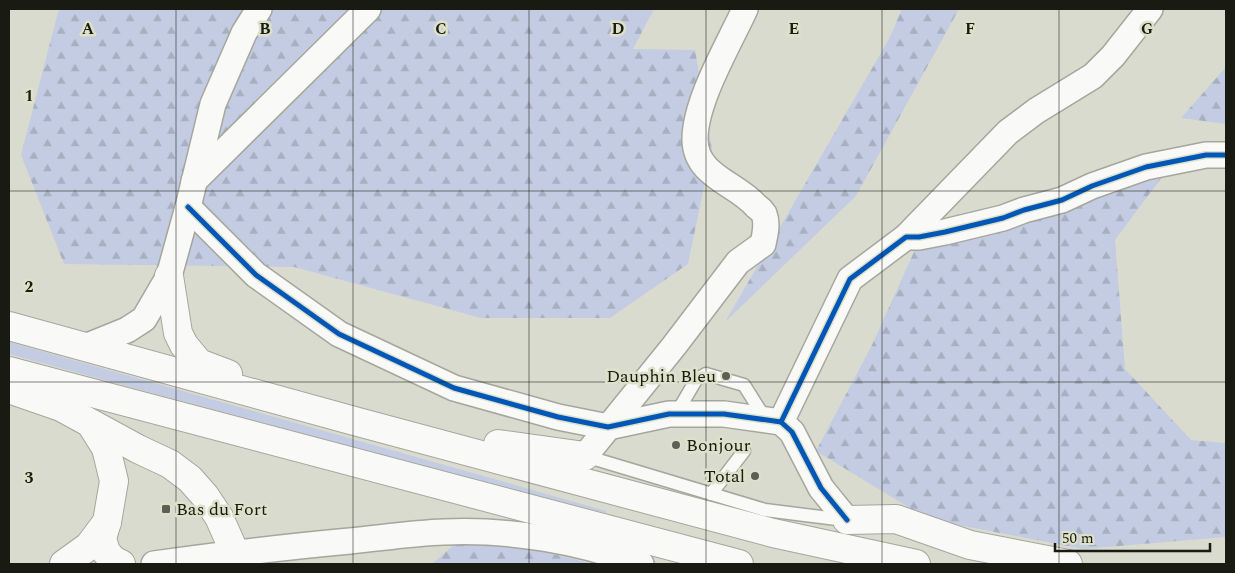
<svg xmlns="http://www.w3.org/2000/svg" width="1235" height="573" font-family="Spectral,serif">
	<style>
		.green { fill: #c3cce2 }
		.forest { fill: url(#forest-firs) }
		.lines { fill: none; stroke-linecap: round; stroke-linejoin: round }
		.lane-casing { stroke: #a5a69c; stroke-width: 15 }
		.street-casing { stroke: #a5a69c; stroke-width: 28 }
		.highway-casing { stroke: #a5a69c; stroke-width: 30 }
		.lane { stroke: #f9faf8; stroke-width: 12 }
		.street { stroke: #f9faf8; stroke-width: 25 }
		.highway { stroke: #f9faf8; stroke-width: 28 }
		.cycleway-casing { stroke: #dde1c9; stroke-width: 8 }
		.cycleway { stroke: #0057b8; stroke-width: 5 }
		.grid { fill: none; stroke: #191a12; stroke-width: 1; stroke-opacity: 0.55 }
		.poi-dot { fill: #5d5e54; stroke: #dde1c9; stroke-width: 2 }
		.labels { text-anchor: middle; stroke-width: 5; stroke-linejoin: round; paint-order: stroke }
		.poi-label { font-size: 18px; fill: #191a12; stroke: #dde1c9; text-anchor: end }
		.grid-label { font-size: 16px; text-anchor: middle; font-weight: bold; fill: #191a12; stroke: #dde1c9; stroke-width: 5; stroke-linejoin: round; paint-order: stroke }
	</style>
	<defs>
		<pattern id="forest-firs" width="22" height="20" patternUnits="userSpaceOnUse" patternTransform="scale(1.25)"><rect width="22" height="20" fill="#c3cce2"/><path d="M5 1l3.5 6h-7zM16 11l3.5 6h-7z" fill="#a7afc1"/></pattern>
	</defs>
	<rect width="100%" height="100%" fill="#dadbcf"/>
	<polygon class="green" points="9,342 522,487 606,511 606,513 395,459 9,354"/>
	<g class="forest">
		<polygon points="61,9 654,9 633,49 695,50 712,148 688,264 610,318 481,318 294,267 64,264 21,155 58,12"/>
		<polygon points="902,9 959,9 856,196 725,322 889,39"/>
		<polygon points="1226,67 1226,124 1181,118"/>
		<polygon points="1168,169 1115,240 1125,369 1191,440 1226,443 1226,537 1083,549 928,519 816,451 872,345 918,243"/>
		<polygon points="456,543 514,544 593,564 432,564"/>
	</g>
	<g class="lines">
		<g class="lane-casing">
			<g id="lane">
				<polyline points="676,414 696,380 706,374 744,385 766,420"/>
				<polyline points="585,456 765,510 845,520"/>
				<polyline points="711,494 744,451"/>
			</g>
		</g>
		<g class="street-casing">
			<g id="street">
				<polyline points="194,181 368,9"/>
				<polyline points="188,207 256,275 339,334 454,388 558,417 608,427 669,414 724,414 781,422 792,432 821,488 847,520"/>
				<polyline points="906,237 1008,132 1036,111 1093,76 1113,56 1150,9"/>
				<polyline points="85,347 127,330 144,319 169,276 188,207 213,104 244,33 259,9"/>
				<polyline points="781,422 850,279 906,237 919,237 945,232 1003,218 1024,210 1062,200 1092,186 1146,167 1206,155 1226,155"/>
				<path d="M585,456L674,346L738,262L763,244C765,234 768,224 764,214C762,211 759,208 756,206C736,183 695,176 695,139C695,101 729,44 745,9"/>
				<path d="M154,564C219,555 284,547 350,541C381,538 413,533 444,532C510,529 579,541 641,564"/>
			</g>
		</g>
		<g class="highway-casing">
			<g id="highway">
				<polyline points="169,276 178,333 184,345 199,363 228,374"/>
				<polyline points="9,326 358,422 773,533 916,564"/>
				<polyline points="9,371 739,564"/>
				<polyline points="9,389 61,407 138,449 170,464 190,479 205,496 219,517 235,553"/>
				<polyline points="91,424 106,448 114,481 107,522 102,538 106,552 113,560 121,564"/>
				<polyline points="498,444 585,456"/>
				<polyline points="847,520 896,519 970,545 1068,564"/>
				<polyline points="64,564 89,546 107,522"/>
			</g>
		</g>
		<use href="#lane" class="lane"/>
		<use href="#street" class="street"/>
		<use href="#highway" class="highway"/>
		<g class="cycleway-casing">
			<g id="cycleway">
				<polyline points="188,207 256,275 339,334 454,388 558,417 608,427 669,414 724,414 781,422 792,432 821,488 847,520"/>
				<polyline points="781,422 850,279 906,237 919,237 945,232 1003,218 1024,210 1062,200 1092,186 1146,167 1206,155 1226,155"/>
			</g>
		</g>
		<use href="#cycleway" class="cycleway"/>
	</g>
	<path class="grid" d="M176,9V564M353,9V564M529,9V564M706,9V564M882,9V564M1059,9V564M9,191H1226M9,382H1226"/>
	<g class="poi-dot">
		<circle cx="726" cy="376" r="5"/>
		<circle cx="676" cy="445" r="5"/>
		<circle cx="755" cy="476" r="5"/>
		<rect x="161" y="504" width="10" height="10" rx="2.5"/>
	</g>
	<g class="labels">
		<g class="poi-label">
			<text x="716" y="382">Dauphin Bleu</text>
			<text x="686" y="451" text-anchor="start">Bonjour</text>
			<text x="745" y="482">Total</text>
			<text x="176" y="515" text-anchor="start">Bas du Fort</text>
		</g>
	</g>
	<g class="grid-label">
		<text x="88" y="34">A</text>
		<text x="265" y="34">B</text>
		<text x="441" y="34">C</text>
		<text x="618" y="34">D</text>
		<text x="794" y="34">E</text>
		<text x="970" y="34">F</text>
		<text x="1147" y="34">G</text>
		<text x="29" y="101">1</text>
		<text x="29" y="292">2</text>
		<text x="29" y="483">3</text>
	</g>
	<rect width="1235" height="573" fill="none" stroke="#191a12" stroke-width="20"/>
	<path d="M1055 543v8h155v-8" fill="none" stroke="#191a12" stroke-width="2.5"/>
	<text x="1062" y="543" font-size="15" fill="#191a12" stroke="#dde1c9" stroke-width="4" paint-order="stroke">50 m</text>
</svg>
